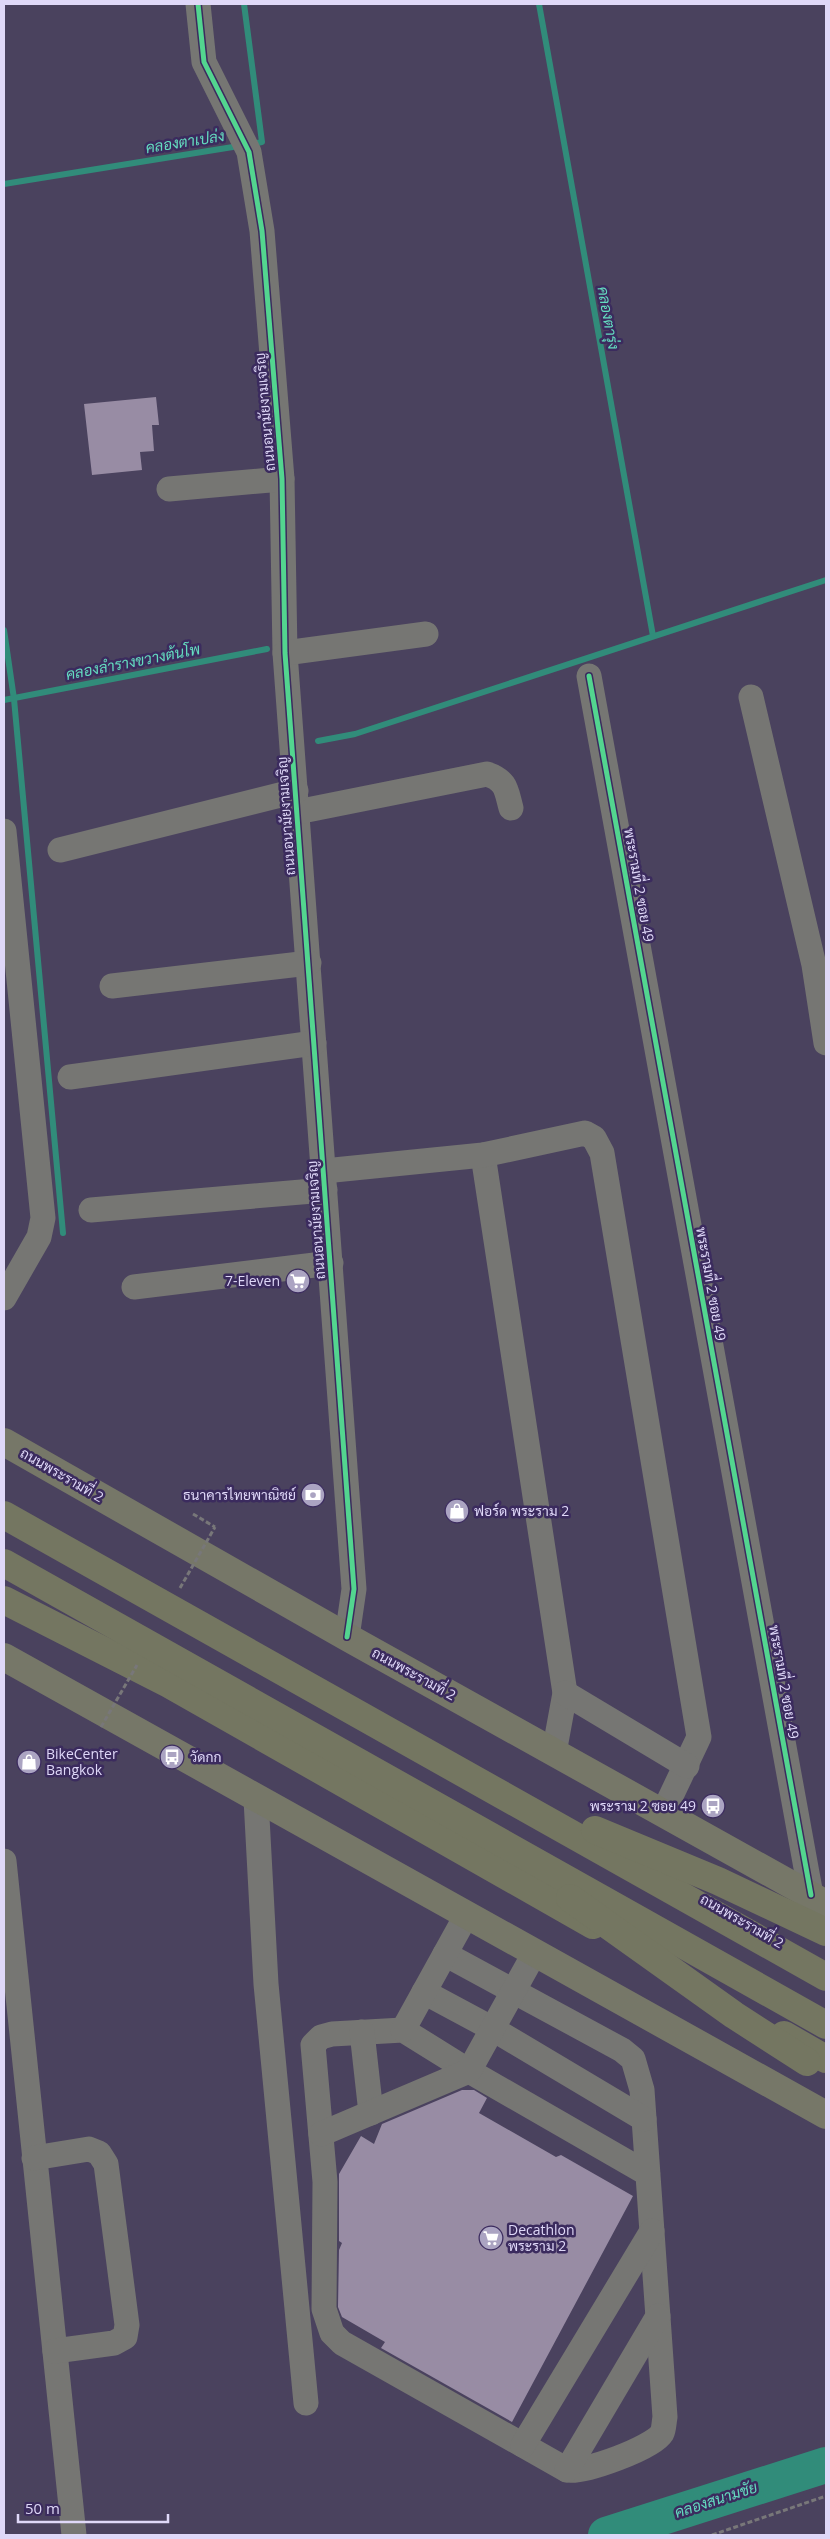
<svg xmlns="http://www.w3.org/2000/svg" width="830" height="2539" font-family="'Open Sans',Sarabun,sans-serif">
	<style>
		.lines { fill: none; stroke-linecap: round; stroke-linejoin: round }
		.stream { stroke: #318c7a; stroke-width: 6 }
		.river { stroke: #318c7a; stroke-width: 36 }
		.building { fill: #988ca4 }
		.path { stroke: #787779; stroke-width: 3; stroke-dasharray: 5 2.5; stroke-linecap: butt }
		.minor { stroke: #767673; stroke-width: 25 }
		.major { stroke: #767768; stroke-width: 28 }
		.highway { stroke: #747661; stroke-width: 28 }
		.path-bridge { stroke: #787779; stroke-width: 3; stroke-dasharray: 5 2.5; stroke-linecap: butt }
		.highway-bridge { stroke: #747661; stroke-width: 28 }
		.cycleway-casing { stroke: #3b2b5e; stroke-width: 8 }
		.cycleway { stroke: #53d58f; stroke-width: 5 }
		.labels { text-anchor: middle; stroke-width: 5; stroke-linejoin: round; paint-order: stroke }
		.street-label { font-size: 14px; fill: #dfd8f8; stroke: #3b2b5e }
		.poi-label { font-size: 14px; fill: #dfd8f8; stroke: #3b2b5e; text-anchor: start }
		.water-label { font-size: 15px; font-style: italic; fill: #64dbbf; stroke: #3b2b5e }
	</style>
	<rect width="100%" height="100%" fill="#4a425e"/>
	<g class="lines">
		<g class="stream">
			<polyline points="244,4 262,142 252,144"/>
			<polyline points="539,4 653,636"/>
			<polyline points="4,184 239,146"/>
			<polyline points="4,630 14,699 63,1233"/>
			<polyline points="4,700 267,649"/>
			<polyline points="318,741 355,734 826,580"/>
		</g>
		<polyline class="river" points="606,2535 826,2465"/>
	</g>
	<g class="building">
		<polygon points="156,397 159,425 152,425 154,451 140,452 142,470 92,475 84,404"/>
		<polygon points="462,2090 474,2090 487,2098 479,2113 556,2157 561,2155 633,2196 512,2422 381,2348 385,2342 342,2317 338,2307 339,2250 342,2243 339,2241 339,2174 361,2136 374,2144 382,2124"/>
	</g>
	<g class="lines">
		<g class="path">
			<polyline points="193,1514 215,1527"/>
			<polyline points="712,2535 826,2496"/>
		</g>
		<g class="minor">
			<polyline points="198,4 204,62 249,152 262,231 282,479 285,653 354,1589 347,1637"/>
			<polyline points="169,489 282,479"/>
			<polyline points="285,653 426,634"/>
			<polyline points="589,676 811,1895"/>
			<polyline points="751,697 814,965 826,1043"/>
			<path d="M297,812L487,774C507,781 506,790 511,808"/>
			<polyline points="4,831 43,1218 39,1237 4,1298"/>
			<polyline points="60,850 296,791"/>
			<polyline points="112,986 309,963"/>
			<polyline points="70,1077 314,1043"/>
			<polyline points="483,1155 565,1693 554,1753"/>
			<polyline points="324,1171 483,1155 585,1133 594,1138 602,1153 699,1737 663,1813"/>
			<polyline points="91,1210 325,1190"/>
			<polyline points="134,1287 331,1263"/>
			<polyline points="565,1693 687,1766"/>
			<polyline points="256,1799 266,1984 306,2403"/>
			<polyline points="4,1861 74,2535"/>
			<path d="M445,1954L622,2050L633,2059L642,2090L665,2417C664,2422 664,2429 662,2433C653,2448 584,2473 567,2470L342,2343L332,2333L324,2309L325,2182L313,2045L321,2037L332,2034L403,2030L469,2071L648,2174"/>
			<polyline points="424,1992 493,2029 644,2119"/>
			<polyline points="403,2030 466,1916"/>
			<polyline points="362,2032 371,2113"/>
			<polyline points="321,2134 469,2071 534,1954"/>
			<polyline points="34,2158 89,2149 99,2153 106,2164 127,2325 125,2337 114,2343 55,2351"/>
			<polyline points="523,2445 652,2231"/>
			<polyline points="567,2470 658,2316"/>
		</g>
		<g class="major">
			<polyline points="4,1442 347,1637 826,1904"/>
			<polyline points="4,1657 826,2115"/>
		</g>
		<g class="highway">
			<polyline points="4,1600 169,1684 593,1925"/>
			<polyline points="784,2035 826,2059"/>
		</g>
		<g class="path-bridge">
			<polyline points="180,1588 215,1527"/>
			<polyline points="101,1727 137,1665"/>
		</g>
		<g class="highway-bridge">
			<polyline points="4,1515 826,1977"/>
			<polyline points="4,1563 826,2025"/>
			<polyline points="595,1830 718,1881 826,1932"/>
			<polyline points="570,1898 734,2015 807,2062"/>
		</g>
		<g class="cycleway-casing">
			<g id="cycleway">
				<polyline points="198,4 204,62 249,152 262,231 282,479 285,653 354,1589 347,1637"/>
				<polyline points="589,676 811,1895"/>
			</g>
		</g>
		<use href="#cycleway" class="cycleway"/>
	</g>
	<defs>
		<g id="supermarket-disc" transform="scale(1.25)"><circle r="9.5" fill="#aba4c2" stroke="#3b2b5e"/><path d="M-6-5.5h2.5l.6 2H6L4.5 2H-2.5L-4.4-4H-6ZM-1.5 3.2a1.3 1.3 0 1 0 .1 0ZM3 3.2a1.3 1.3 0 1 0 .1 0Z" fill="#fff"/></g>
		<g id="bank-disc" transform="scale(1.25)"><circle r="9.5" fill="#aba4c2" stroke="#3b2b5e"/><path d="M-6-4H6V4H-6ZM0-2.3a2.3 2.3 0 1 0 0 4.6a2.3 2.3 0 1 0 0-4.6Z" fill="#fff"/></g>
		<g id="shop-disc" transform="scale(1.25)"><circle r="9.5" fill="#aba4c2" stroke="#3b2b5e"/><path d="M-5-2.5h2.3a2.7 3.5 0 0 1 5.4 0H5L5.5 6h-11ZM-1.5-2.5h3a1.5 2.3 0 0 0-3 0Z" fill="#fff"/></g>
		<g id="bus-disc" transform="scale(1.25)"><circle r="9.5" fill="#aba4c2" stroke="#3b2b5e"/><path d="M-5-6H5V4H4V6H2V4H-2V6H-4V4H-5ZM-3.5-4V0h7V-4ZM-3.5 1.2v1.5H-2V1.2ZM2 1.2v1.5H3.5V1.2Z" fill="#fff"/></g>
	</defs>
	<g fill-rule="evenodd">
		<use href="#supermarket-disc" x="298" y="1281"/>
		<use href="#bank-disc" x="313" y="1495"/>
		<use href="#shop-disc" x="457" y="1511"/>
		<use href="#bus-disc" x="172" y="1757"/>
		<use href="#shop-disc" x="29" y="1762"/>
		<use href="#bus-disc" x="713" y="1806"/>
		<use href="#supermarket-disc" x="491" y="2238"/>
	</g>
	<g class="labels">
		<g class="street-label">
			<text transform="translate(265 412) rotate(-95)" y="5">ถนนอนามัยงามเจริญ</text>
			<text transform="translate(286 816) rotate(-94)" y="5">ถนนอนามัยงามเจริญ</text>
			<text transform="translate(639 885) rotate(80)" y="5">พระรามที่ 2 ซอย 49</text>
			<text transform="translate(316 1220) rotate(-94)" y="5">ถนนอนามัยงามเจริญ</text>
			<text transform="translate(711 1284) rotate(80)" y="5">พระรามที่ 2 ซอย 49</text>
			<text transform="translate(62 1475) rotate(30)" y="5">ถนนพระรามที่ 2</text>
			<text transform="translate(414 1674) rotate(29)" y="5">ถนนพระรามที่ 2</text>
			<text transform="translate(784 1682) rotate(80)" y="5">พระรามที่ 2 ซอย 49</text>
			<text transform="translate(742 1921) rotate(30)" y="5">ถนนพระรามที่ 2</text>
		</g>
		<g class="poi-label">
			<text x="280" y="1286" text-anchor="end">7-Eleven</text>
			<text x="296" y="1500" text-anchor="end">ธนาคารไทยพาณิชย์</text>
			<text x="474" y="1516">ฟอร์ด พระราม 2</text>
			<text x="46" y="1759">BikeCenter<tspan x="46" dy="16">Bangkok</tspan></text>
			<text x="190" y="1762">วัดกก</text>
			<text x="696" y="1811" text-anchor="end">พระราม 2 ซอย 49</text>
			<text x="508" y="2235">Decathlon<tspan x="508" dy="16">พระราม 2</tspan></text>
		</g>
		<g class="water-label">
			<text transform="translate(185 142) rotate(-9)" y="5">คลองตาเปล่ง</text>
			<text transform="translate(608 318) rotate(80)" y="5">คลองตารุ่ง</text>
			<text transform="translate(133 662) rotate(-11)" y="5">คลองลำรางขวางต้นโพ</text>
			<text transform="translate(716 2500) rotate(-18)" y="5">คลองสนามชัย</text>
		</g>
	</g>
	<rect width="830" height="2539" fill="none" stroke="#dfd8f8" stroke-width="10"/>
	<path d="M18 2514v8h150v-8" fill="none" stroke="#dfd8f8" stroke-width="2.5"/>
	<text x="25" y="2514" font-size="15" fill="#dfd8f8" stroke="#3b2b5e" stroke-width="4" paint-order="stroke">50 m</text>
</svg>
